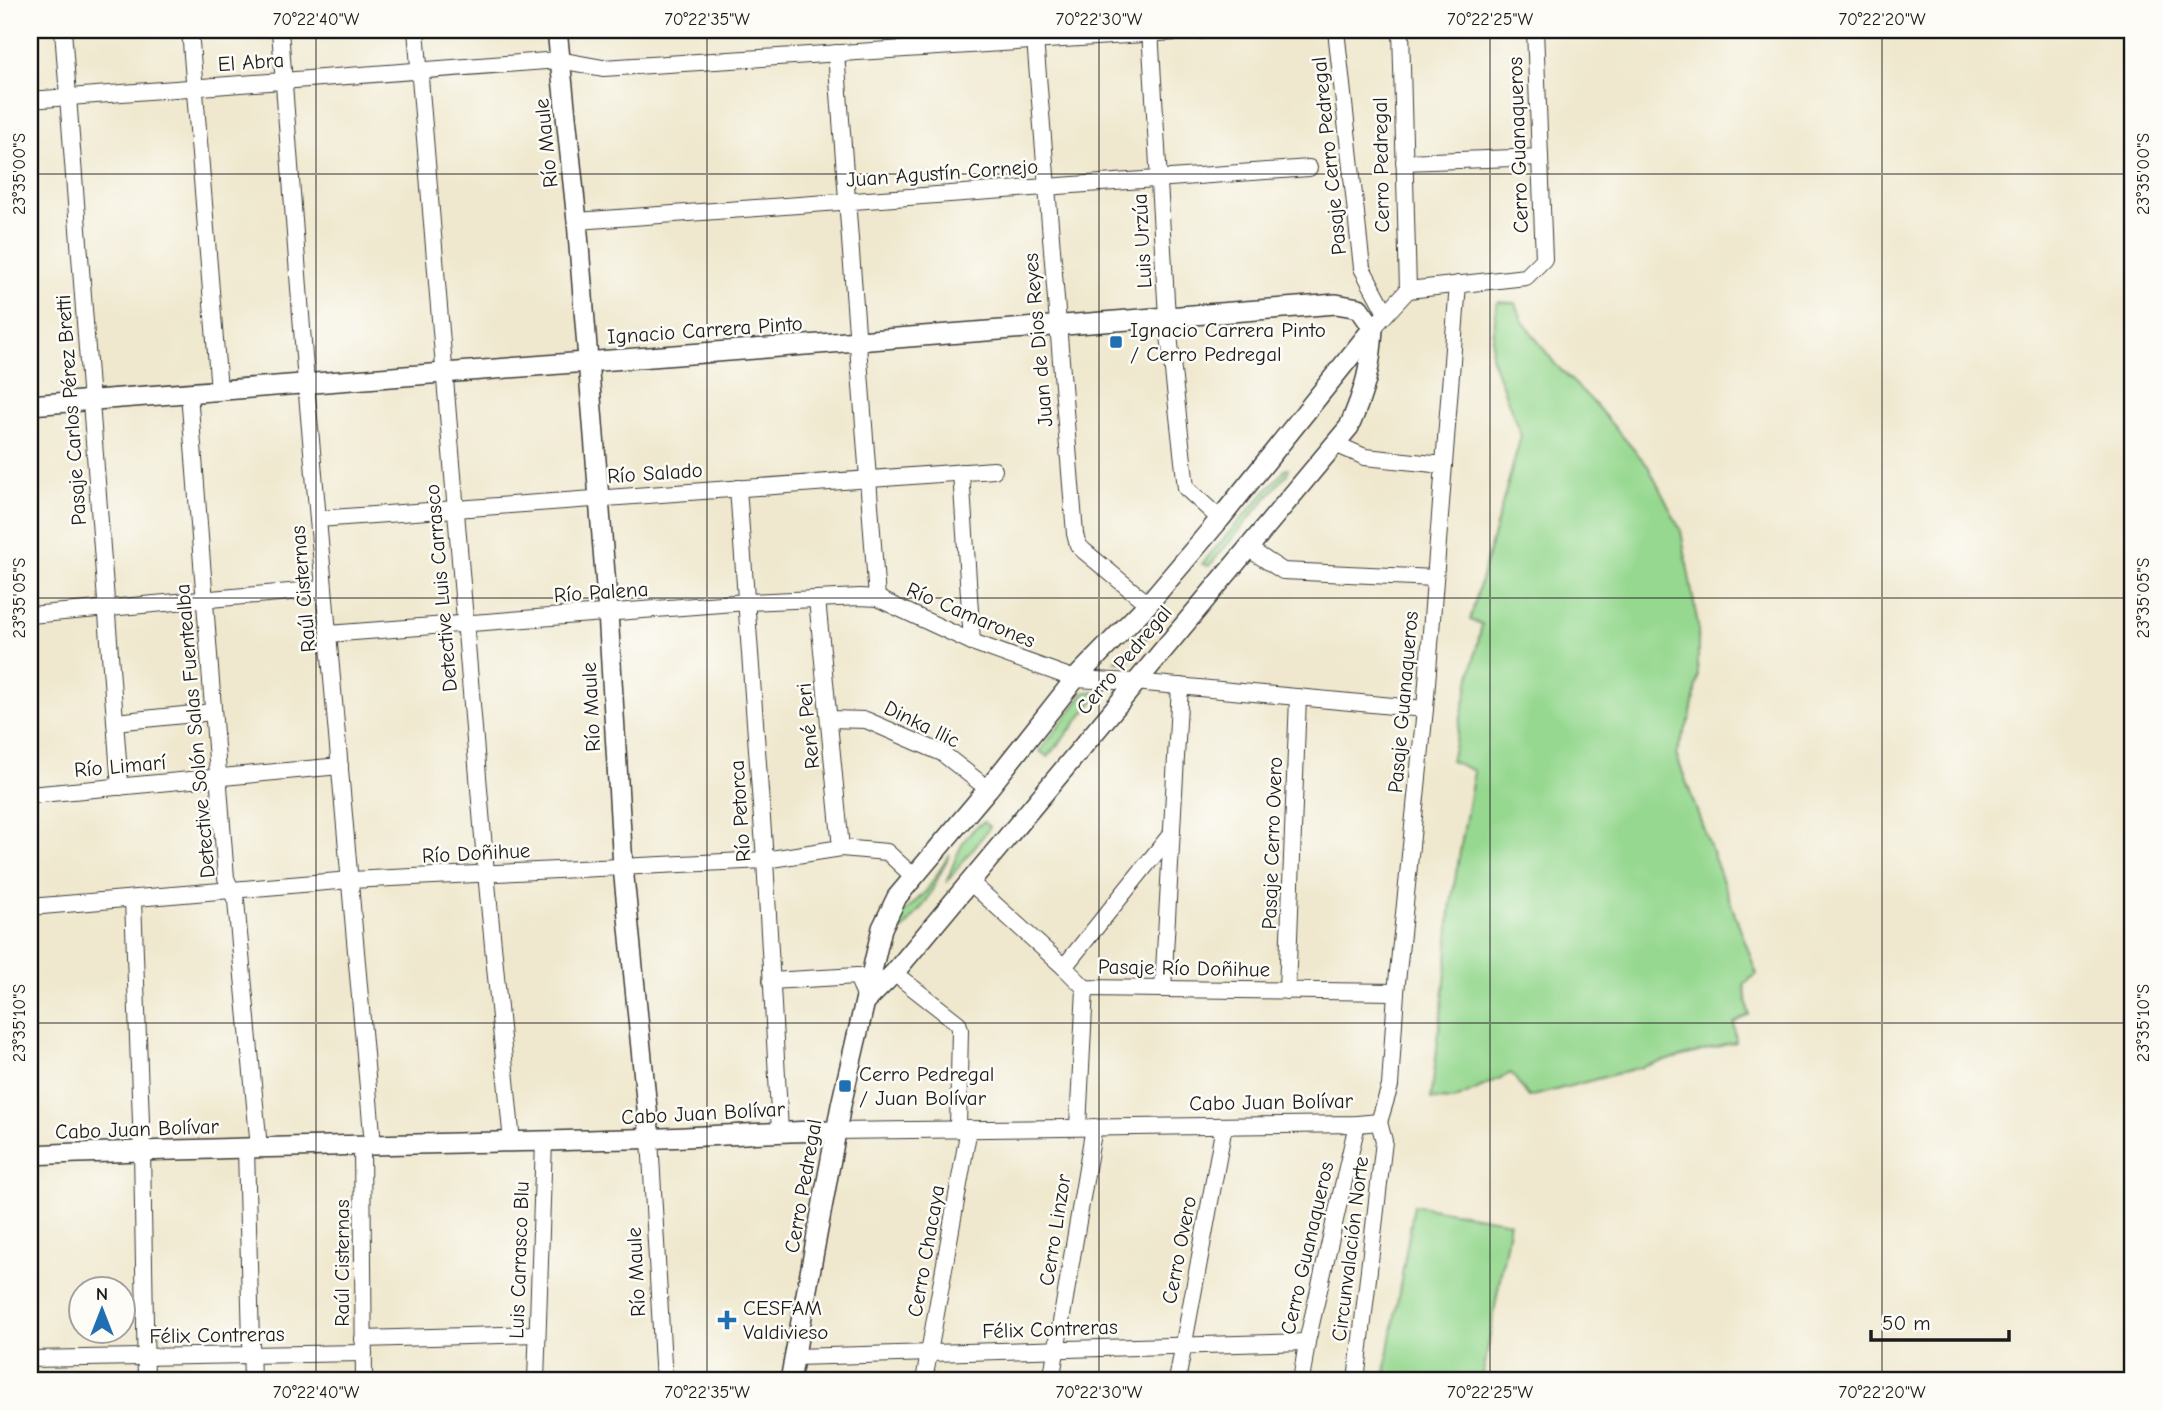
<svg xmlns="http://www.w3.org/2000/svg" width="2162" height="1411" font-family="'Comic Neue',sans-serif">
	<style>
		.green { fill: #96d890; stroke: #597a56; stroke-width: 2 }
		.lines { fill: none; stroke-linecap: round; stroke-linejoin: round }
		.minor-casing { stroke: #3c3b37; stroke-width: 18 }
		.tertiary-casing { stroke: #3c3b37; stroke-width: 22 }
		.minor { stroke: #fff; stroke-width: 16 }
		.tertiary { stroke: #fff; stroke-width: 19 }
		.ticks { fill: none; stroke: #1c1c1c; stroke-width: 2; stroke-opacity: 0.45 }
		.poi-dot { fill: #1f6fb2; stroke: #fdfcf7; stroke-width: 2.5 }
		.labels { text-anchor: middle; stroke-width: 5; stroke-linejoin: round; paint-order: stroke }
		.street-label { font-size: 21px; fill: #1c1c1c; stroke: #fdfcf7 }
		.poi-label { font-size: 21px; fill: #1c1c1c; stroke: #fdfcf7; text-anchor: start }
		.neatline { fill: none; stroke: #1c1c1c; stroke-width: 2.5 }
		.ticks-label { font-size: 18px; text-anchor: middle; fill: #1c1c1c }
	</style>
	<rect width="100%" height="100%" fill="#fdfcf7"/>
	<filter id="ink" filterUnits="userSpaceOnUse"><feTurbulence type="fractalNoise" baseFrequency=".0143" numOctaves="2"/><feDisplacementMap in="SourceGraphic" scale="14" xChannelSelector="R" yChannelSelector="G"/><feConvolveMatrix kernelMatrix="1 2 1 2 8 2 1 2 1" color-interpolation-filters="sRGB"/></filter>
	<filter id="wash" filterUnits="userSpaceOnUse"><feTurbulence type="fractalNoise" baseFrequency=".00686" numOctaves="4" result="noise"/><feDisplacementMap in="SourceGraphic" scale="28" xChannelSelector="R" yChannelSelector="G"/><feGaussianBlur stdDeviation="1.57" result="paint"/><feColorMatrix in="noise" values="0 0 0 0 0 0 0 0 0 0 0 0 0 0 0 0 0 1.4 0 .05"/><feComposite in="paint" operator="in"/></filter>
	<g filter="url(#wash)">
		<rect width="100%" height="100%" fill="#efe8ce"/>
		<g class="green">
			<polygon points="1497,302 1516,303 1522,320 1556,365 1592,401 1648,466 1681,531 1698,625 1698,679 1690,718 1676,754 1757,974 1744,984 1749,1015 1734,1023 1736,1042 1529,1097 1511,1073 1454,1100 1431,1099 1447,964 1450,909 1474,771 1451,761 1482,624 1470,620 1521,436 1491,356"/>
			<path d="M1286,468H1289L1287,474L1209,566L1202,564C1229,531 1259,501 1286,468Z"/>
			<polygon points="1153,619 1158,624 1126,661 1116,661 1133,645"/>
			<polygon points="1085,692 1094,692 1097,697 1048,757 1040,751"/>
			<path d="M984,822L990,827L946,883C955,861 962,833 984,822Z"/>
			<polygon points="950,854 926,902 893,942 901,916 927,890"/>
			<polygon points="1414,1205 1510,1222 1482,1381 1435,1381 1385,1373"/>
		</g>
	</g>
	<g filter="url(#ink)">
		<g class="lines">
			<g class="minor-casing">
				<g id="minor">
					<polyline points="63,30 120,787"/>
					<polyline points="190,30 219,390"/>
					<polyline points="280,30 306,383 373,1145"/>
					<polyline points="416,30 486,873 512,1142"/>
					<polyline points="1150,30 1167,317 1186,488 1220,519"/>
					<polyline points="1336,30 1362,268 1386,313"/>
					<polyline points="1035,39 1075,534 1078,545 1084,551 1148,604"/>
					<polyline points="836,53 877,598"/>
					<polyline points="30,100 559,60 603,68 1207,30"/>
					<polyline points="1404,162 1540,157"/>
					<polyline points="577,221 1309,168"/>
					<polyline points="1408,290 1526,277 1544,259 1535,30"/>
					<polyline points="1373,328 1408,290 1401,30"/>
					<polyline points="189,393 226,878 236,901 259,1148"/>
					<polyline points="1335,444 1365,457 1444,465"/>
					<polyline points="961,472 972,642"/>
					<polyline points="738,488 765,860 780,1131"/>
					<polyline points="318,519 994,470"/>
					<polyline points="1249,549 1283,571 1435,578"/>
					<polyline points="817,599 841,848"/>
					<polyline points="30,615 324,589"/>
					<polyline points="328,634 747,602 860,597 877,598 972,642 1075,679 1135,682 1425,709"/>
					<polyline points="829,719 866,720 942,753 988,789"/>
					<polyline points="115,722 213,712"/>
					<polyline points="30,795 340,766"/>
					<polyline points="970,882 1064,967 1085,988 1396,992"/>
					<polyline points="133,899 142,1150 146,1381"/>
					<polyline points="30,907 350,880 765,860 841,848 887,852 914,877"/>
					<polyline points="1064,967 1172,833"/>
					<polyline points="894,973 958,1023 960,1029 958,1128"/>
					<polyline points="771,981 857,976 867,1001"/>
					<polyline points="1163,989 1180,686"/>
					<polyline points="1287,991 1298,697"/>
					<polyline points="1379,1122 1390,1086 1396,992 1425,709 1458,284"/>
					<polyline points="1078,1127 1085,988"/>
					<polyline points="835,1131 1357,1124 1379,1122"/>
					<polyline points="650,1139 664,1381"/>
					<polyline points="362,1145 364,1381"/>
					<polyline points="246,1148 252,1381"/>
					<polyline points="363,1339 537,1334"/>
					<polyline points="795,1357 1307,1342"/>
					<polyline points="30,1359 364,1353"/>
					<polyline points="536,1381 544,1141"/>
					<polyline points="924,1381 969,1128"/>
					<polyline points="1051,1381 1094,1127"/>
					<polyline points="1177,1381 1224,1126"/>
					<polyline points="1301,1381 1307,1342 1357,1124"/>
					<polyline points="1356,1381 1384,1141 1379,1122"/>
				</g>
			</g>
			<g class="tertiary-casing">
				<g id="tertiary">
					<polyline points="557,30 577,221 608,612 623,867 650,1139"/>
					<polyline points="30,405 1336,304 1359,308 1373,328"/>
					<path d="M867,1000L894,973L1349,427C1365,390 1371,368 1373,328"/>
					<path d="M30,1155C229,1147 429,1144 629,1139C698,1138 766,1131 835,1131"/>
					<polyline points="790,1381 841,1105 882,928 897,897 988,789 1075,679 1148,604 1220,519 1373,328"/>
				</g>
			</g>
			<use href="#minor" class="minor"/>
			<use href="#tertiary" class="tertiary"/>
		</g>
	</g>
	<path class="ticks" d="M316,30V1381M707,30V1381M1099,30V1381M1490,30V1381M1882,30V1381M30,174H2132M30,598H2132M30,1023H2132"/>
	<g class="poi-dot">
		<rect x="1109" y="335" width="14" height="14" rx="3.5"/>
		<rect x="838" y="1079" width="14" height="14" rx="3.5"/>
		<path d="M723.5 1309.5h7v7h7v7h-7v7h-7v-7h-7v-7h7z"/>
	</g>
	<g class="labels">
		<g class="street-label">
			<text transform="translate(251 62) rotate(-4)" y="7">El Abra</text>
			<text transform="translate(546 143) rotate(-96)" y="7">Río Maule</text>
			<text transform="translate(1518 145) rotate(-92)" y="7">Cerro Guanaqueros</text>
			<text transform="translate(1329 156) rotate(-96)" y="7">Pasaje Cerro Pedregal</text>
			<text transform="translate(1381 165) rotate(-91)" y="7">Cerro Pedregal</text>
			<text transform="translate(942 173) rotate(-4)" y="7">Juan Agustín Cornejo</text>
			<text transform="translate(1142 241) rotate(-93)" y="7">Luis Urzúa</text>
			<text transform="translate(705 330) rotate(-4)" y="7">Ignacio Carrera Pinto</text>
			<text transform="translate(1038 340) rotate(-95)" y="7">Juan de Dios Reyes</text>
			<text transform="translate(71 410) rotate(-94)" y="7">Pasaje Carlos Pérez Bretti</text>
			<text transform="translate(655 473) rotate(-4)" y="7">Río Salado</text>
			<text transform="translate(441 588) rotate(-95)" y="7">Detective Luis Carrasco</text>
			<text transform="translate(303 589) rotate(-95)" y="7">Raúl Cisternas</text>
			<text transform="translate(601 592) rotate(-4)" y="7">Río Palena</text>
			<text transform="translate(971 615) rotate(23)" y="7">Río Camarones</text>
			<text transform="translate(1124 660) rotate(-50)" y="7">Cerro Pedregal</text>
			<text transform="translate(1403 702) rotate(-85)" y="7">Pasaje Guanaqueros</text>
			<text transform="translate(591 707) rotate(-93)" y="7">Río Maule</text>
			<text transform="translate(922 724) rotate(26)" y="7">Dinka llic</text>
			<text transform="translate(808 726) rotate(-96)" y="7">René Peri</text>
			<text transform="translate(195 731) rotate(-95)" y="7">Detective Solón Salas Fuentealba</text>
			<text transform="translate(120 766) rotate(-5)" y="7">Río Limarí</text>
			<text transform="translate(740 811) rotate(-94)" y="7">Río Petorca</text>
			<text transform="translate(1272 843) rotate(-88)" y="7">Pasaje Cerro Overo</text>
			<text transform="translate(476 853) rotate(-3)" y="7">Río Doñihue</text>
			<text transform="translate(1184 968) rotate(1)" y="7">Pasaje Río Doñihue</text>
			<text transform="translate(1271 1102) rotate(-1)" y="7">Cabo Juan Bolívar</text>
			<text transform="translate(703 1113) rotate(-3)" y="7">Cabo Juan Bolívar</text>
			<text transform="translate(137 1129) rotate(-2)" y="7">Cabo Juan Bolívar</text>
			<text transform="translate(803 1186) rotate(-80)" y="7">Cerro Pedregal</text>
			<text transform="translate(1055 1230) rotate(-81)" y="7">Cerro Linzor</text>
			<text transform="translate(1307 1248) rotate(-77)" y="7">Cerro Guanaqueros</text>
			<text transform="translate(1350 1249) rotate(-83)" y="7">Circunvalación Norte</text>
			<text transform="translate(1179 1250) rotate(-79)" y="7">Cerro Overo</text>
			<text transform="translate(926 1251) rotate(-80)" y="7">Cerro Chacaya</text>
			<text transform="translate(519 1260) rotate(-88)" y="7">Luis Carrasco Blu</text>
			<text transform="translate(342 1263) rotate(-90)" y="7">Raúl Cisternas</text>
			<text transform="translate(636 1272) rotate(-93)" y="7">Río Maule</text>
			<text transform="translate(1050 1329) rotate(-2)" y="7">Félix Contreras</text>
			<text transform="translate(217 1335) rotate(-1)" y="7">Félix Contreras</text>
		</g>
		<g class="poi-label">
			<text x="1130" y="337">Ignacio Carrera Pinto<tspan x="1130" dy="24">/ Cerro Pedregal</tspan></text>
			<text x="859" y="1081">Cerro Pedregal<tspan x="859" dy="24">/ Juan Bolívar</tspan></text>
			<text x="743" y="1315">CESFAM<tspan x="743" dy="24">Valdivieso</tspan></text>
		</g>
	</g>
	<rect width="2162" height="1411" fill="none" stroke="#fdfcf7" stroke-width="77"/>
	<g transform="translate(102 1310)"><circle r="33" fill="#fdfcf7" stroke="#a3a29f" stroke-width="2"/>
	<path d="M0-5L12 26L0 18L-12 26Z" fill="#1f6fb2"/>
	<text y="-10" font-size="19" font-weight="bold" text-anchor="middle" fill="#1c1c1c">N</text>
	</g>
	<path d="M1871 1330v10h138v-10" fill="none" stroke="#1c1c1c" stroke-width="3.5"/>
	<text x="1882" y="1330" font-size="21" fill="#1c1c1c" stroke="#fdfcf7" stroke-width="5" paint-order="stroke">50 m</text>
	<rect x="38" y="38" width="2086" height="1334" class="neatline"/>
	<g class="ticks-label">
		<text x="316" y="25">70°22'40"W</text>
		<text x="707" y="25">70°22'35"W</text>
		<text x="1099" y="25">70°22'30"W</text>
		<text x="1490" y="25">70°22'25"W</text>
		<text x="1882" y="25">70°22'20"W</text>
		<text transform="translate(19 174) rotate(-90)" y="6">23°35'00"S</text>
		<text transform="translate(2143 174) rotate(-90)" y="6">23°35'00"S</text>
		<text transform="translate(19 598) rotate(-90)" y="6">23°35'05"S</text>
		<text transform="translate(2143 598) rotate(-90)" y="6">23°35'05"S</text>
		<text transform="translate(19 1023) rotate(-90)" y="6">23°35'10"S</text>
		<text transform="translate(2143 1023) rotate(-90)" y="6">23°35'10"S</text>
		<text x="316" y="1398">70°22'40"W</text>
		<text x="707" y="1398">70°22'35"W</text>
		<text x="1099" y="1398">70°22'30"W</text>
		<text x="1490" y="1398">70°22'25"W</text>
		<text x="1882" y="1398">70°22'20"W</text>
	</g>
</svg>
